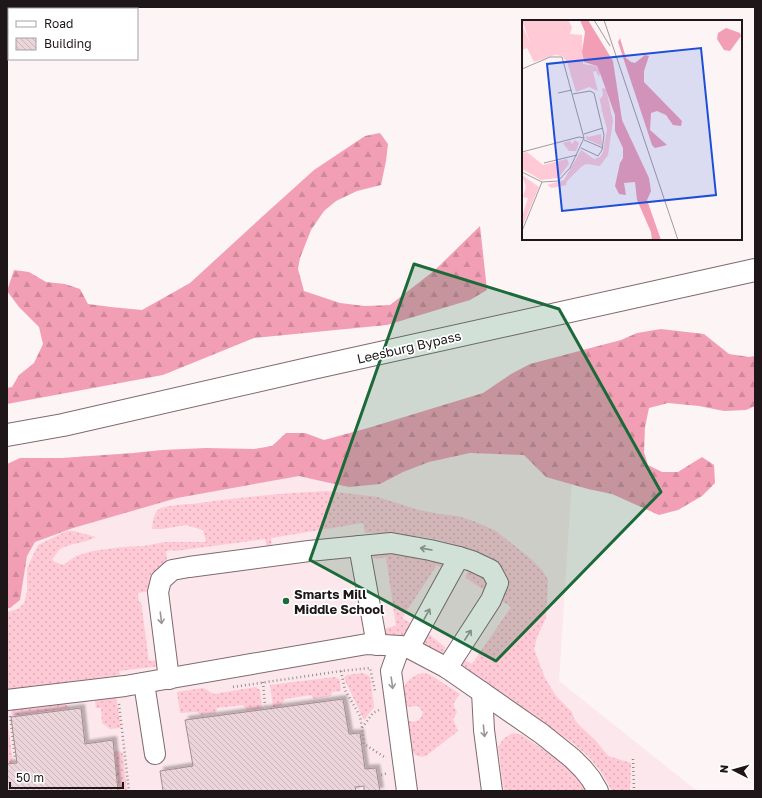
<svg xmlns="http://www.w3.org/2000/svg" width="762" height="798" font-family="'Golos Text',sans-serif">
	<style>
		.built { fill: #fbe7ec }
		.grass { fill: url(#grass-dots) }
		.forest { fill: url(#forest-firs) }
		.building { fill: url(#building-back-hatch); stroke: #a38d92; filter: url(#shadow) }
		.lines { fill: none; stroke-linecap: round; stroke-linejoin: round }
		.minor-casing { stroke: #7f6a6f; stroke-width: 22 }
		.highway-casing { stroke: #7f6a6f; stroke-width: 24 }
		.path { stroke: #958c8e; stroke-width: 2.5; stroke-dasharray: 1 3; stroke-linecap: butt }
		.minor { stroke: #fff; stroke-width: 20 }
		.highway { stroke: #fff; stroke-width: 22 }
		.oneway { stroke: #9a9697 }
		.marked { fill: #1b6a3a; fill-opacity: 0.2; stroke: #1b6a3a; stroke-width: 3; stroke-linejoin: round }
		.poi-dot { fill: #1b6a3a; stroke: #fff; stroke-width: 1.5 }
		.labels { text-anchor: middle; stroke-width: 3.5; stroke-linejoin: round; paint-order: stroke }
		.street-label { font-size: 13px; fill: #1e1618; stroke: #fff }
		.poi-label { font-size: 13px; font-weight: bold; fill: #1e1618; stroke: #fff; text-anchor: start }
		.inset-road { fill: none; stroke: #a49b9d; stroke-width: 1 }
		.view { fill: #1d4ed8; fill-opacity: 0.15; stroke: #1d4ed8; stroke-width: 2 }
		.inset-edge { fill: none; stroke: #1e1618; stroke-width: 2 }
	</style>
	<defs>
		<pattern id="grass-dots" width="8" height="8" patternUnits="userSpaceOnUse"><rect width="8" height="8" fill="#ffc9d6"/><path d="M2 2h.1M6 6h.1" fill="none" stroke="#daacb7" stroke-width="1.8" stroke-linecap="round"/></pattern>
		<pattern id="forest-firs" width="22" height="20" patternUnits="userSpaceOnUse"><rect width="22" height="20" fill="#f29fb5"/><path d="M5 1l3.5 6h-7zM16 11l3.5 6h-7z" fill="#cf889b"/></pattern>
		<pattern id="building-back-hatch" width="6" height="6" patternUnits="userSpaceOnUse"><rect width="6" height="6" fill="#ecd5da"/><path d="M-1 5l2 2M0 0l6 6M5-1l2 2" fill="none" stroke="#cab6ba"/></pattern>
		<filter id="shadow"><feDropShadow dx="3.5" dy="-3.5" stdDeviation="1" flood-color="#0004"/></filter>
	</defs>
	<rect width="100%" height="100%" fill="#fdf4f6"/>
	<polygon class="built" points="577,402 559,681 677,775 697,791 7,791 7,529"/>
	<g class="grass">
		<path d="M327,491L378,497L419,510L439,514L458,516L476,522L496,531L531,559L542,570L548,580L546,618L537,637L534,649L545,678L556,696L572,712L574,719L579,725L596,741L608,756L631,763L630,791H612L602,773L589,757L573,743L457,666L463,659L472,664L511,607L502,601L501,598C503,593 508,586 507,581C503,558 450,541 429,538C412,535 395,535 377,535V533H365L363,523L271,538L272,548H267L265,539L175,551L174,550L166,551L167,560V564L150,591L138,593L139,602H141L149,661L159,660L160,666L119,671L120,675L114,676L59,683L23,690L7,691V612L18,609L24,603L27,592V568L38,545L67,531H74L96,537C86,543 64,544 58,551C56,554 54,557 52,559L55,562L63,565L76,556L93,551L122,547L144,546L165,542H206L203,530L186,525L162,529H152C153,523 153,514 159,509C163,506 185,504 192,504C237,498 282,493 327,491Z"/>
		<polygon points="394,552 447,560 446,570 437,565 402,618 411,623 411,626 403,636 386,634 384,632 386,628 396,626 386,557 377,559 373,557 373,555 375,554"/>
		<polygon points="468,571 470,571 489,581 486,589 482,589 466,578 466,575"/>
		<polygon points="427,635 430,635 445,647 444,652 441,654 423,644 422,641"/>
		<polygon points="362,673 368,675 370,677 374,707 364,720 344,678 347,675"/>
		<path d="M422,673L429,674L460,694C458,697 455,700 454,703C452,712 462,707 453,719L458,731L426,756L422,757L415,755L412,751L407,721C417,722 420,722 423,712L418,706L405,707C405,703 403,698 403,694C403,682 412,676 422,673Z"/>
		<polygon points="335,677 340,680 341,691 332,692 331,696 314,699 311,695 285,699 281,706 273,707 270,685"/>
		<polygon points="256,687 260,690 262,707 260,709 247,710 243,705 217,708 216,713 201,715 197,712 180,713 177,692 203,688 214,694"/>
		<polygon points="115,689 121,728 110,729 102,723 101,708 96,708 94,696"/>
		<polygon points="58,698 70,708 12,716 11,709"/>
		<polygon points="7,717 13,763 7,763"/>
		<path d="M514,733L522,735L560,761L579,780L586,791H504L498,747C502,740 506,736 514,733Z"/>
		<polygon points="119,751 123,754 127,791 119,791 114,752"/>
	</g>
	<g class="forest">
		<polygon points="380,133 388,144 386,161 381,185 357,191 336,201 324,211 311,230 300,258 298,269 304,291 340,303 365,306 390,305 435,270 480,226 487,290 470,300 387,325 254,338 163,375 7,404 7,388 12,387 19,375 34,363 43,344 39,327 19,307 7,291 14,270 29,272 46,282 65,284 80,289 88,304 111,307 142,310 190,283 263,216 314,170 365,136"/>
		<polygon points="661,329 704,334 729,354 749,357 755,356 755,406 746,410 724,411 699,406 668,403 649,408 645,427 644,452 648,465 662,472 678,472 702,457 714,465 715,483 702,496 678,510 659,515 612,494 588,489 546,477 524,455 470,453 429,462 403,472 380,484 349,487 321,481 299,476 177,498 73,528 35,542 27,556 20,600 10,608 7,608 7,464 20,458 62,458 133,453 162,450 206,448 254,449 272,446 286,433 305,433 324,440 368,428 483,393 511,374 530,364 621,340 637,333"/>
	</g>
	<g class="building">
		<polygon points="343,699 349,734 360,733 365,769 376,768 380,791 364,791 364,786 355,787 356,791 163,791 160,771 193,766 185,720"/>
		<polygon points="81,708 85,744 113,740 118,791 7,791 7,764 17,763 11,717"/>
	</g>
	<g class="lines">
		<g class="minor-casing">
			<g id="minor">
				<polyline points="359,546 377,645"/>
				<polyline points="400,646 391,671 407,791"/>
				<polyline points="409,648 459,557"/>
				<polyline points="169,679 158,592 161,580 172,570 189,567 309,551 391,543 430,550 459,557 472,561 491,570 498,583 491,600 447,668"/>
				<polyline points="144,683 155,754"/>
				<polyline points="482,692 484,730 492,791"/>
				<polyline points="7,700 125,686 367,644 400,646 409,648 447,668 542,734 572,758 583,769 591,779 598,791"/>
			</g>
		</g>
		<g class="highway-casing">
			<polyline id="highway" points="7,435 63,425 308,369 755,270"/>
		</g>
		<g class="path">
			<polyline points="341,671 345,690 360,716 362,728"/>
			<polyline points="263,682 265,706"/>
			<polyline points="233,687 341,671 370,668 375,691"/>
			<polyline points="119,704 129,791"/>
			<polyline points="379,710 373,713 362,728 364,744 386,758"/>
			<polyline points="10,716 15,758"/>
			<polyline points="633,759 634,791"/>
			<polyline points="381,775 388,773"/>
		</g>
		<use href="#minor" class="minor"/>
		<use href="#highway" class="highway"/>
	</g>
	<defs><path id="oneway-shaft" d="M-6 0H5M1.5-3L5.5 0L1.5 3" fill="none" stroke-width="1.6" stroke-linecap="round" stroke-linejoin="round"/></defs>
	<g class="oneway">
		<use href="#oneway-shaft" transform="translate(426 549) rotate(-170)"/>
		<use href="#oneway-shaft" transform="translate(427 614) rotate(-61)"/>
		<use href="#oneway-shaft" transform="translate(161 618) rotate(83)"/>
		<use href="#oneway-shaft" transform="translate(468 635) rotate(-57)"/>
		<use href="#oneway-shaft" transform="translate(392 683) rotate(82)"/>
		<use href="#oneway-shaft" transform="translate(484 731) rotate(84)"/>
	</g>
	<path class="marked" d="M414,264L559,309L661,492L496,661L310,560Z"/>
	<circle class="poi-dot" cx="286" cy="601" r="4"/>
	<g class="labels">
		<g class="street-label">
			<text transform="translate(409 347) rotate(-13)" y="5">Leesburg Bypass</text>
		</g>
		<g class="poi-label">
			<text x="294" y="599">Smarts Mill<tspan x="294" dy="15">Middle School</tspan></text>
		</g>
	</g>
	<g transform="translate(522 20)">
		<rect width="220" height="220" fill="#fdf4f6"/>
		<path d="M0,0H46L50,7L48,14L60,15L61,44L74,46L78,52L77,57L74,51L71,52L78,79L81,75L80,68L84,69L91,101L86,135L78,146L64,144L59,147L45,161L44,165L30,168L25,165L42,160L59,130L72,139L78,137L81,132L85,109L80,91H78L80,90L76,71L67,67L54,72L45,42L40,36L33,35L12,42L5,28L0,30V26L8,23ZM79,111L80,126L64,119L65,115L66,117L79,114ZM53,120L57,123L54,131H47L41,123L48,121L50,124ZM5,132L21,145L45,139L47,144L36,158L19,160L0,149V133ZM0,155L17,167L0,207V197L6,178L1,177L4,167Z" fill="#ffc9d6"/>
		<path d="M58,0H66L91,41L100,100L127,158L129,171L125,180L139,220H130L129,212L115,180L113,162L102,163L104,175L97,174L93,166L98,143L101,138V128L93,111V95L78,53L75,46L62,42L60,32L63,12ZM204,8L218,13L219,16L208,31L202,30L195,19L196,13ZM98,18L104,38L109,42L113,43L123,35L127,36L122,51V62L160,101L159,106L151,105L144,95L135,91L129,93L128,110L145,125L133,128L130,125L96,22Z" fill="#f29fb5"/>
		<path d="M4,0H35L41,9L20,23ZM0,5L8,23L0,26Z" fill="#ffc9d6"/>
		<path class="inset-road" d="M72,0L88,26M82,0L156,220M0,49L28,37H40L62,118L48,148L36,161L20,162L0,152M36,73L50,70M51,74L68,71L72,73L82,115L80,130L76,136L59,128M62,114L81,108M62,120L81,128M0,132L57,117L62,118M22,143L55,135M0,211L20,162"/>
		<path class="view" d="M179,28L194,175L40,191L25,44Z"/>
		<rect width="220" height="220" class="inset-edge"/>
	</g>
	<rect width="762" height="798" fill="none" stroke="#1e1618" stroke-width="16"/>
	<rect x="8" y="8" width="130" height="52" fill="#ffffff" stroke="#a5a2a3"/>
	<rect x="16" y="21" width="20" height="6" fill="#ffffff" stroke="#a5a2a3"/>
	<text x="44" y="28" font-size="12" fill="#1e1618">Road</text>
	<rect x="16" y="38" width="20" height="12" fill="url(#building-back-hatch)" stroke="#a5a2a3"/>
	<text x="44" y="48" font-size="12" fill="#1e1618">Building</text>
	<g transform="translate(734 770) rotate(276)" stroke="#ffffff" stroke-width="3" paint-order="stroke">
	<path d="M0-3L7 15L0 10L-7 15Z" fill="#1e1618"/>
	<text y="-6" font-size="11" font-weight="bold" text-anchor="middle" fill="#1e1618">N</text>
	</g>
	<path d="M10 782v6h113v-6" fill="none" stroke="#1e1618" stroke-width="2"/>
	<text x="16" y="782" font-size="12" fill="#1e1618" stroke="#ffffff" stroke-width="3" paint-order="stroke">50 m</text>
</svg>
